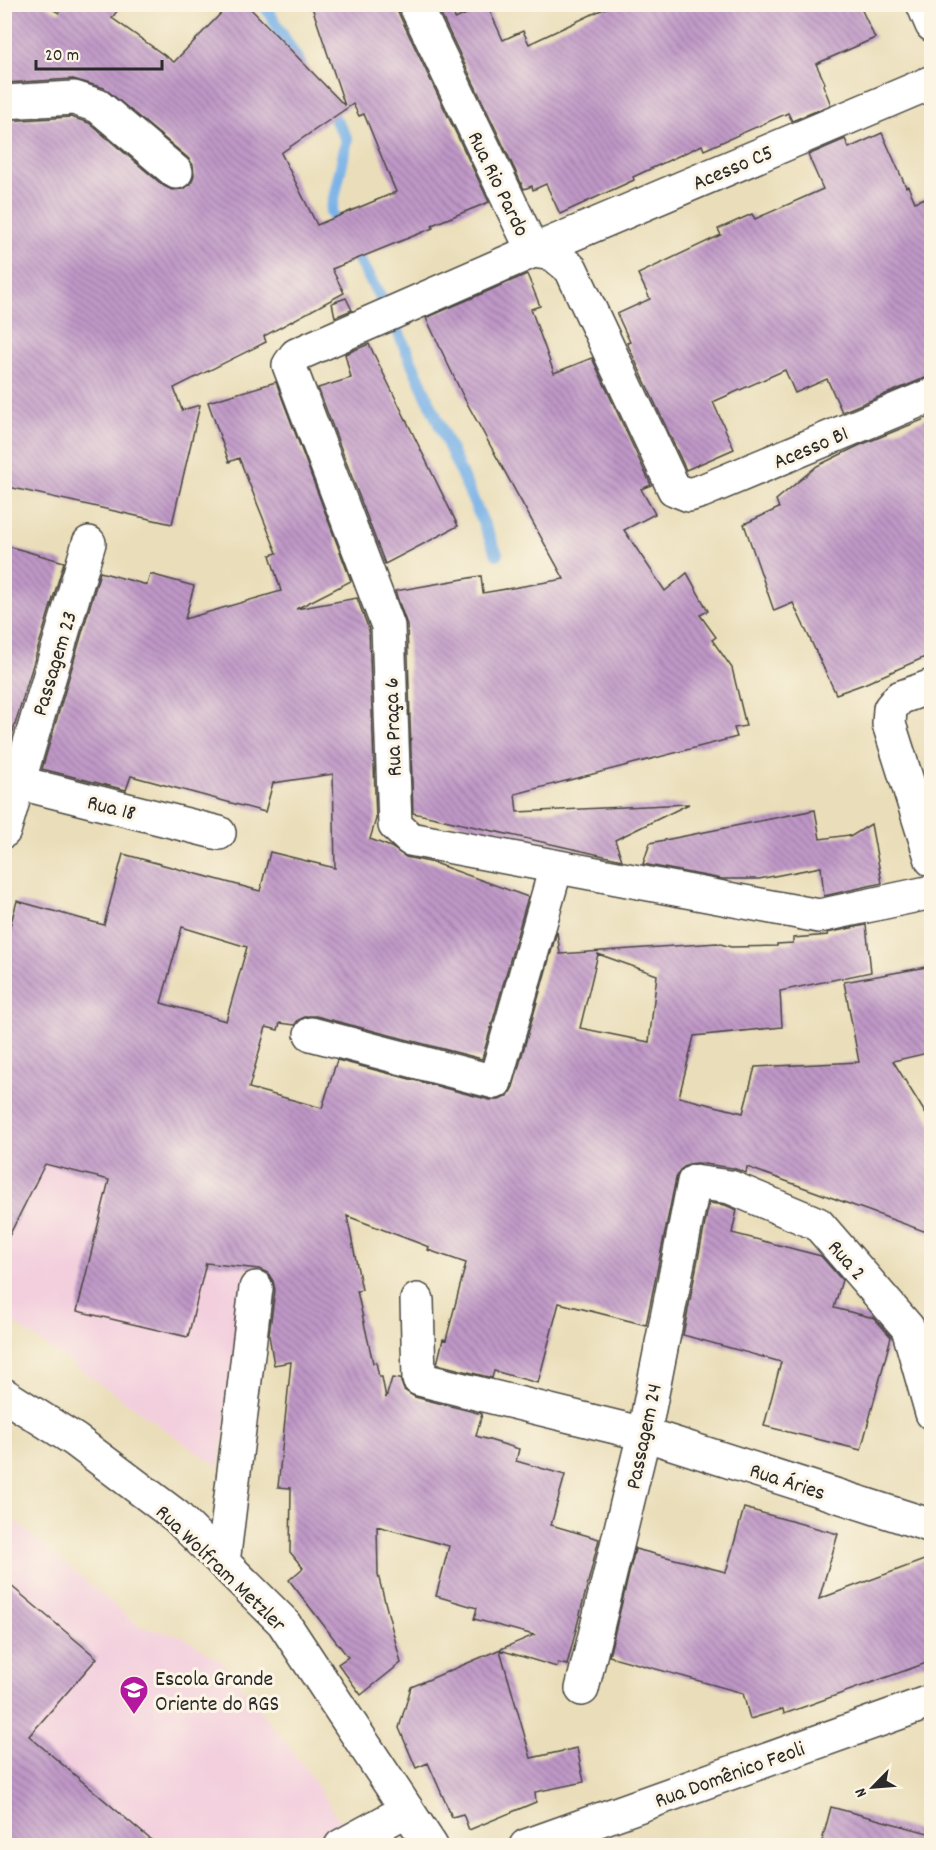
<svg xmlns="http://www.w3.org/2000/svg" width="936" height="1850" font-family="Dekko,sans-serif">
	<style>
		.built { fill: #f3cfde }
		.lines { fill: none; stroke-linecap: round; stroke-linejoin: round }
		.stream { stroke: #76b0e7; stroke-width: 12 }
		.building { fill: url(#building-back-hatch); fill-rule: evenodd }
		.minor-casing { stroke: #484640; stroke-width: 36 }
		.minor { stroke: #fff; stroke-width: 33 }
		.labels { text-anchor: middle; stroke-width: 6; stroke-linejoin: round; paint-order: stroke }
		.street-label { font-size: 22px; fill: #2b2b2b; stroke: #fcf5e5 }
		.poi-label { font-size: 22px; fill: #2b2b2b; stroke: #fcf5e5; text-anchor: start }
	</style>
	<defs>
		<pattern id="building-back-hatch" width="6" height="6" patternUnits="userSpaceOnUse" patternTransform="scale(1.5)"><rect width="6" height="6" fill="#bf98c7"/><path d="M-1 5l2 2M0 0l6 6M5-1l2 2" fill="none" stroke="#9b7ca2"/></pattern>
	</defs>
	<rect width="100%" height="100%" fill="#fcf5e5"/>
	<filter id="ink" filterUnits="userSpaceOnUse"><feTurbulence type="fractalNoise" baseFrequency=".0167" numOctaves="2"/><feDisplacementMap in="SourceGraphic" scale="12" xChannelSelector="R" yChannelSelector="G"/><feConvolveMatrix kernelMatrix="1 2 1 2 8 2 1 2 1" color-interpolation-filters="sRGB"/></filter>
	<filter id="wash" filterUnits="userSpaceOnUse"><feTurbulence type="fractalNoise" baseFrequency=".008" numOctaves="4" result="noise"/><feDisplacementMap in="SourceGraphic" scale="24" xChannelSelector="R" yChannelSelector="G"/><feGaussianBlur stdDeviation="1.35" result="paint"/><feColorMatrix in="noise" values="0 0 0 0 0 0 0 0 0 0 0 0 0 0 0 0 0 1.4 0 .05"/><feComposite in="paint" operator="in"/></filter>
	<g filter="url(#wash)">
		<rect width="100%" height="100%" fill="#eadeba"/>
		<g class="built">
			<polygon points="5,1038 271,1270 246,1268 219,1467 5,1317 4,1246 28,1198"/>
			<polygon points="4,1512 140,1627 182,1636 222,1662 306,1769 345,1829 314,1845 5,1845"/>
		</g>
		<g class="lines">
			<g class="stream">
				<polyline points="264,4 301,66"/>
				<polyline points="325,103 347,139 331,212 342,231"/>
				<polyline points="351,246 391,316 497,554"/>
			</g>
		</g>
		<g id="blocks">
			<g class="building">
				<path d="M4,4H43L59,13L63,4H122L112,18L174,62L230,4H246L345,106L311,4H397L398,12L489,202L432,225L433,228L332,269L344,293L264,336L266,342L174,388L182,410L200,405L172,524L4,486V121L71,117L89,123L164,186L172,190L183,189L191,184L194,175L193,165L188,158L104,88L73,79L4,83ZM353,104L359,116L364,114L396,192L317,225L281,153Z"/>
				<polygon points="436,4 452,4 455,19 487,5 503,40 523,31 529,44 614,4 859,4 875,38 816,64 825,83 823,85 831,105 792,121 788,113 704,150 702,145 633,177 634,180 560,214 546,184 533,190 532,186 524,189"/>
				<polygon points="882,133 906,187 908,186 915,202 932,195 932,377 925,378 842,412 827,379 795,393 785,370 713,402 734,449 686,470 627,343 630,342 617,314 650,299 638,274 721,235 718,229 752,214 755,219 823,189 808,155 845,139 849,148"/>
				<polygon points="527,274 540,306 531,309 554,373 592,358 651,485 641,489 655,514 624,530 665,591 687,573 708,611 700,615 716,637 712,640 732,668 746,726 734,728 737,737 515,794 517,812 689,804 615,840 622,860 413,813 407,625 395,591 481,576 483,593 564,579 463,396 426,318"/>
				<polygon points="346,298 352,310 335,317 332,303"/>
				<polygon points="369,344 458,526 385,564 318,388 351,378 345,354"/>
				<path d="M276,382L351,581L296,609L357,598L369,630L376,819L370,839L391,847L406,857L434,863L528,897L482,1059L316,1016H307L298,1020L295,1025L280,1023L278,1030L266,1027L249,1088L322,1108L337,1060L490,1100H499L508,1096L513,1087L557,931L560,954L717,943L731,947L777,946V944L793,943V938L828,935L827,933L866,925L871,972L780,991L782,1027L694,1036L679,1097L743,1113L755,1067L859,1062L844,982L932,966V1052L893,1061L932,1124V1234L747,1167L746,1173L733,1168L697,1163L688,1164L680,1170L676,1178L646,1325L559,1303L538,1383L494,1371L492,1378L437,1364L443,1339L446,1340L466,1263L428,1250L429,1247L347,1216L362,1290L357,1291L373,1363L376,1362L379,1377H382L386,1398L392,1378L400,1379L404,1390L415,1397L482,1414L476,1436L519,1449L516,1461L565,1475L551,1525L599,1539L567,1665L558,1663L557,1667L500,1650L531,1758L577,1748L584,1782L535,1792L536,1802L469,1830L463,1814L452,1817L428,1763L416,1768L399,1728L411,1687L534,1635L474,1619L477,1608L436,1596L449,1546L377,1526L378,1575L401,1663L361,1695L338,1664L348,1657L289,1580L303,1568L290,1552L291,1488L278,1487L291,1362L274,1365L269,1335L275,1290L273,1281L268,1273L259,1269L206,1263L188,1337L77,1311L109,1180L45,1164L4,1246V947L17,901L104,925L123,854L260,891L270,852L335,868L333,774L273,783L265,812L131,776L126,790L42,769L100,572L147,585L150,574L194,586L185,619L281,591L270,555L277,553L239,458L229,462L208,402ZM182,927L247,947L226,1021L161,1003ZM598,954L657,975L649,1042L580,1028Z"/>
				<polygon points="932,416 932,654 864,684 836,694 793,603 774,611 744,524 779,508 776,500 817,466 858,446"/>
				<polygon points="4,545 64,562 4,761"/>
				<polygon points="815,810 820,839 849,835 850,837 871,824 882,883 824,896 821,867 759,879 722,879 643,864 650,843"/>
				<polygon points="709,1203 725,1205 737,1210 732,1233 821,1256 842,1280 834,1308 874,1318 891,1337 861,1450 764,1426 781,1362 683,1335"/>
				<polygon points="744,1508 838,1534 819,1599 932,1557 932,1661 784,1714 783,1709 750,1719 743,1693 609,1656 635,1549 726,1572"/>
				<polygon points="4,1580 97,1658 29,1736 157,1845 4,1845"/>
				<polygon points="831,1807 932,1834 931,1845 821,1845"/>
			</g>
		</g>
	</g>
	<g filter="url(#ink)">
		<use href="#blocks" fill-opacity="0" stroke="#484640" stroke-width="1.5"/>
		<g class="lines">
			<g class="minor-casing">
				<g id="minor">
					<polyline points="415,4 533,251"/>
					<polyline points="923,4 932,25"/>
					<polyline points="932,82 533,251 296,355 289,365 388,626 395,825 410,839 819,916 932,892"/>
					<polyline points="4,102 74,98 98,106 176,172"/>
					<polyline points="533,251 553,254 571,269 674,489 689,495 702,491 932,395"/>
					<polyline points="932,686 899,698 890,709 889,724 932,860"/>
					<polyline points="4,779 219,833"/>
					<polyline points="4,831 89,543"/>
					<polyline points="311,1034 495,1082 556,867"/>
					<polyline points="417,1300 419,1379 644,1434 932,1526"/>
					<polyline points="4,1395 75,1440 176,1516 283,1622 431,1846"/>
					<polyline points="223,1563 256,1288"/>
					<polyline points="582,1689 644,1434 694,1182 730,1187 818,1224 908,1328 932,1413"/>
					<polyline points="341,1846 407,1810"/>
					<polyline points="526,1846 932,1701"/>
				</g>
			</g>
			<use href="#minor" class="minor"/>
		</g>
	</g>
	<defs>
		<g id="school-pin" transform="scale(1.5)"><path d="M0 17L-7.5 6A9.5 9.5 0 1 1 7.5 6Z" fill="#b5179e" stroke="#fcf5e5"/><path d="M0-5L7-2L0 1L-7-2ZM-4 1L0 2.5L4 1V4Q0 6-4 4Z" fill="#fff"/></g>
	</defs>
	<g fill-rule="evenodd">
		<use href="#school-pin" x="134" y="1690"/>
	</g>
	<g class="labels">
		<g class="street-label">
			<text transform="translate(732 166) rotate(-23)" y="8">Acesso C5</text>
			<text transform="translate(500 183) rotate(64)" y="8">Rua Rio Pardo</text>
			<text transform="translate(810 446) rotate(-23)" y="8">Acesso B1</text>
			<text transform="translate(53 663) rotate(-73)" y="8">Passagem 23</text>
			<text transform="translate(391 727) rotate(-92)" y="8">Rua Praça 6</text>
			<text transform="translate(112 806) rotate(14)" y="8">Rua 18</text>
			<text transform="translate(848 1259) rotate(49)" y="8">Rua 2</text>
			<text transform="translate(642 1436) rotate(-78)" y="8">Passagem 24</text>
			<text transform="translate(788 1480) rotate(18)" y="8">Rua Áries</text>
			<text transform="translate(222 1567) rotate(44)" y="8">Rua Wolfram Metzler</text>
			<text transform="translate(729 1773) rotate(-20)" y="8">Rua Domênico Feoli</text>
		</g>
		<g class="poi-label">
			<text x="155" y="1685">Escola Grande<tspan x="155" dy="25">Oriente do RGS</tspan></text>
		</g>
	</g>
	<rect width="936" height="1850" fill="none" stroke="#fcf5e5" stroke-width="24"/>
	<g transform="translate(873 1787) rotate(245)" stroke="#fcf5e5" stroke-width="4.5" paint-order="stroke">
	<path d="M0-4.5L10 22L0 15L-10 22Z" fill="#2b2b2b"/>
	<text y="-9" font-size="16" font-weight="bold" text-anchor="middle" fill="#2b2b2b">N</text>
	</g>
	<path d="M36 60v9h126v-9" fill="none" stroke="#2b2b2b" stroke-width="3"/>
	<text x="45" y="60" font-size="18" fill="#2b2b2b" stroke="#fcf5e5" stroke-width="4.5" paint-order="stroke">20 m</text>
</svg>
